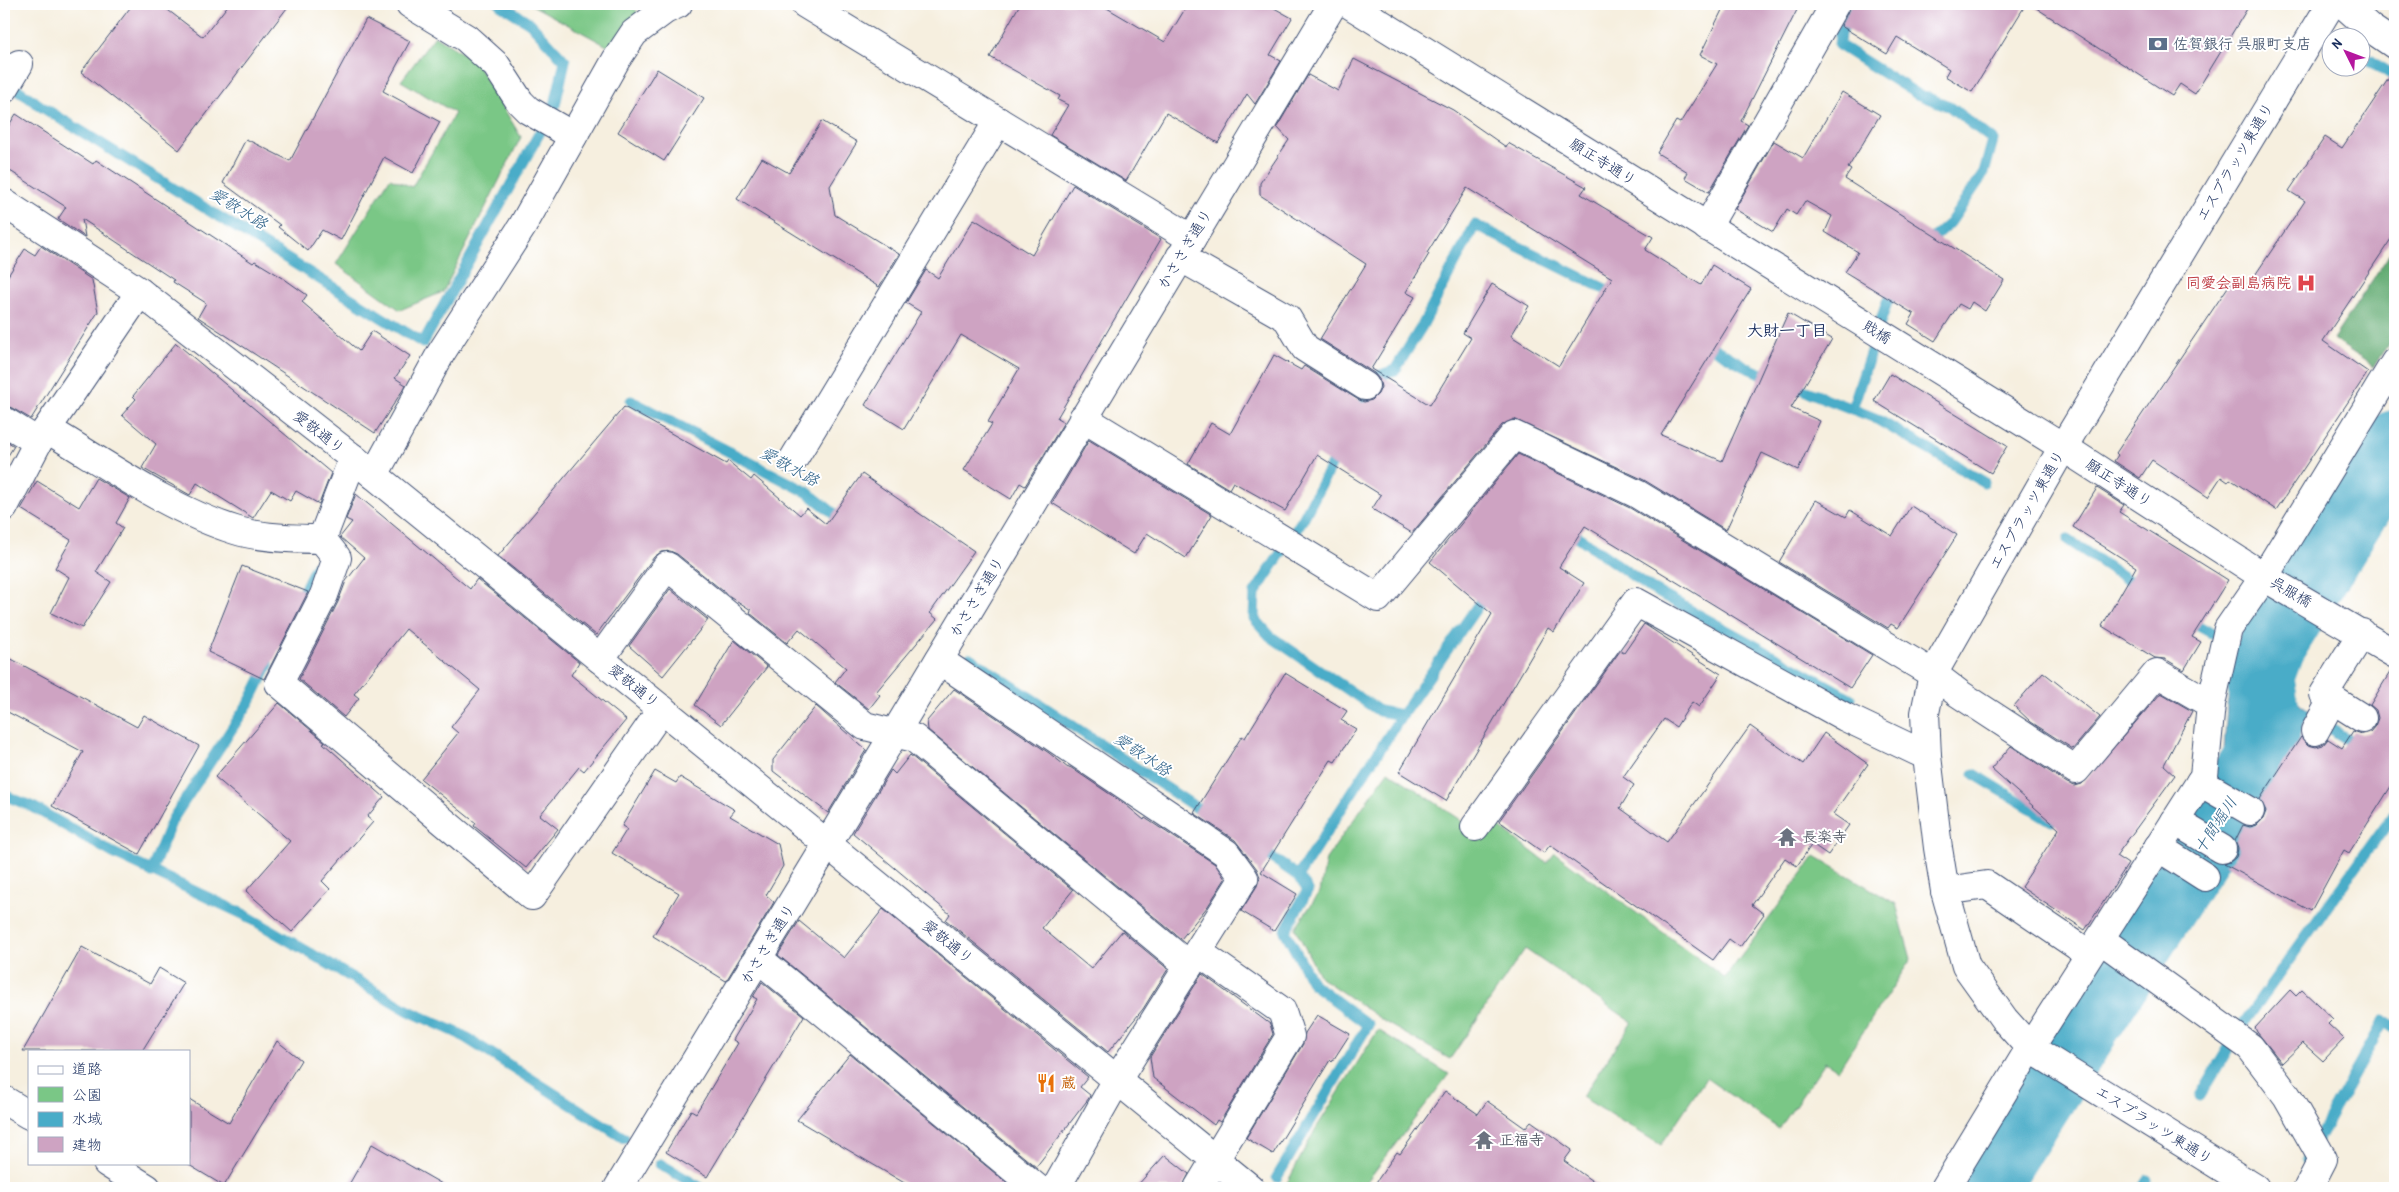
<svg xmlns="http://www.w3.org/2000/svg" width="2399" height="1192" font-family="'Patrick Hand','Klee One',sans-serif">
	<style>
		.green { fill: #7ac786; stroke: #4a7b72 }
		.forest { fill: #63ac73; stroke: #3f6e68 }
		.water { fill: #48acc8; stroke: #326e93 }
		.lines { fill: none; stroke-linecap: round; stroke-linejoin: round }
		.stream { stroke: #48acc8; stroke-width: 11 }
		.river { stroke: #48acc8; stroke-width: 68 }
		.building { fill: #cea3c2; fill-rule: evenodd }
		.minor-casing { stroke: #3c4c71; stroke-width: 30 }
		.minor { stroke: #fff; stroke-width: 28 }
		.labels { text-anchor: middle; stroke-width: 4; stroke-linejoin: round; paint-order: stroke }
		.service-label { font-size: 15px; font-weight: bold; fill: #4e5e75; stroke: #fff; text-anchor: start }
		.street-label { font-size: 15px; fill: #1b2f5e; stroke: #fff }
		.health-label { font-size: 15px; font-weight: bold; fill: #be3a42; stroke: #fff; text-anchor: end }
		.worship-label { font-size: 15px; font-weight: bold; fill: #5b616d; stroke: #fff; text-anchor: start }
		.food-label { font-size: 15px; font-weight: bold; fill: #c56008; stroke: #fff; text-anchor: start }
		.water-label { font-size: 16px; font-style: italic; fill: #2d6188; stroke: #fff }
		.neighbourhood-label { font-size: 16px; font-weight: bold; fill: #1b2f5e; stroke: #fff }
	</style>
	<rect width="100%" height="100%" fill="#fff"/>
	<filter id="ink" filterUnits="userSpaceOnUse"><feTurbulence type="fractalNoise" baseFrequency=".02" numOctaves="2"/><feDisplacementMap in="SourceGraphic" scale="10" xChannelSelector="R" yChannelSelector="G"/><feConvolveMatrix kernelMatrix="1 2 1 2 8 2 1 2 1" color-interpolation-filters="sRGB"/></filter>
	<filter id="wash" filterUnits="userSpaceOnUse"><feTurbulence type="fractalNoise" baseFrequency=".0096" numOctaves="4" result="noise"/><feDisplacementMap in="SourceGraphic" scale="20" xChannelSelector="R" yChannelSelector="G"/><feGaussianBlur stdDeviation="1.12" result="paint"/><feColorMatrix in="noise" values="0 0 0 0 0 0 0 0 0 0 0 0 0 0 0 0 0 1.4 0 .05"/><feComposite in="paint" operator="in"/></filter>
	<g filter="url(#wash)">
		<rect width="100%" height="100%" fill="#f6efdf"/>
		<g class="green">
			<polygon points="530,4 632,4 638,13 609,47"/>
			<polygon points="435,36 475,61 521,137 443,292 400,310 336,264 390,178 412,187 455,113 401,81"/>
			<polygon points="1388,771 1488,838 1498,826 1547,863 1555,853 1725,978 1815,856 1896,904 1911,959 1838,1070 1825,1062 1779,1129 1706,1078 1661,1145 1582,1097 1632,1022 1525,949 1450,1059 1388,1024 1320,977 1295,928 1320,892 1326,859"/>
			<polygon points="1378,1030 1449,1074 1362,1188 1293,1188 1287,1183 1315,1130"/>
		</g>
		<polygon class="forest" points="2395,246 2395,333 2374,367 2333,339"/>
		<g class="water">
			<polygon points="2395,409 2395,468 2325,584 2298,567"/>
			<path d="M2260,609C2271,609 2276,610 2285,616C2316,634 2280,672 2296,699C2299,704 2307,708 2311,712L2252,802L2218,780L2224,751L2227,705L2240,651L2243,640Z"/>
			<polygon points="2166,866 2195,884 2145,957 2125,944 2122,925"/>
			<polygon points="2102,962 2111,962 2133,978 2097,1035 2067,1015"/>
			<polygon points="2014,1101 2049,1119 2005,1188 1961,1188"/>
		</g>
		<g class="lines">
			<g class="stream">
				<polyline points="1857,4 1840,33 1839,45 1917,94 1949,106 1993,140 1984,173 1950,223 1933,238 1925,248"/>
				<polyline points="2366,58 2395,77"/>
				<polyline points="7,82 42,107 423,343 555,105 565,61 530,23 500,4"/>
				<polyline points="1701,341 1750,369 1875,418 1984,482"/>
				<polyline points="631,401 807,492 846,523"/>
				<polyline points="1852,409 1887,302 1897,288"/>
				<polyline points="1358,414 1378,376 1395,370 1422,326 1475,225 1619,296"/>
				<polyline points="1566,528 1650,588 1850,698"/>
				<polyline points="2068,540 2140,588"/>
				<polyline points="298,603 316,566"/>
				<polyline points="2186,619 2253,656"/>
				<polyline points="970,658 1209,816"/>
				<polyline points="1402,715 1488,591"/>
				<polyline points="2319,722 2361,747"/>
				<polyline points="1974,774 2052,821"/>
				<polyline points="4,795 33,807 113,853 245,915 409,1011 460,1034 624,1138"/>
				<polyline points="1258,848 1298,876 1308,890 1285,931 1313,984 1368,1025 1277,1177"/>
				<polyline points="151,872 172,820 250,701 268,665"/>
				<polyline points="1298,876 1402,715 1379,711 1270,636 1254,618 1255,593 1303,519 1339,450"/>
				<polyline points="2200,1096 2241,1027 2395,812"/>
				<polyline points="2306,1160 2384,1021 2395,1029"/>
				<polyline points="660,1164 701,1188"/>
				<polyline points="2142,1188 2147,1180"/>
			</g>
			<polyline class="river" points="1983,1188 2257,759 2268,724 2260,677 2271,647 2395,444"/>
		</g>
		<g id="blocks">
			<g class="building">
				<polygon points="133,4 160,4 203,37 229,4 290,4 179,150 81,72"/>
				<polygon points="1020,4 1100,4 1165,42 1188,4 1267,4 1292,18 1270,55 1281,61 1255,104 1247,94 1218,143 1166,113 1126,181 1050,135 1068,105 1058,100 1060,96 990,57"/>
				<polygon points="1725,4 1800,4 1741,121 1748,125 1709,192 1685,178 1688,172 1657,153 1676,121 1680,123 1717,64 1700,55"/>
				<polygon points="1851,4 2026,4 1972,92 1945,76 1949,69 1897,37 1887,54 1841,26"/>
				<polygon points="2030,4 2250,4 2195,94 2180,84 2172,96"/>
				<polygon points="366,19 410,41 383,91 440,122 413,173 384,157 341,240 322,230 308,251 278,227 280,225 223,183 246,139 290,161"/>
				<path d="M1354,59L1453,110L1506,147L1508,143L1586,187L1581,194L1653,237L1645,250L1701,285L1712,265L1751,289L1661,435L1722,461L1788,313L1832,339L1791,408L1820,421L1798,470L1762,453L1726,530L1644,480L1514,419L1502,425L1412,533L1372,509L1381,495L1317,455L1285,511L1233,482L1229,489L1188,464L1211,423L1230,434L1274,355L1301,370L1304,366L1357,399L1364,402L1372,400L1378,394L1381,387L1379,379L1374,373L1320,339L1366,264L1260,195V183L1289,140L1277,127L1308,75L1338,91ZM1467,188L1612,278L1559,366L1511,336L1529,306L1492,284L1463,333L1471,338L1430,405L1371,369L1415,297L1406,292L1429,254L1427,253Z"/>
				<polygon points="657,69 704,98 664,161 618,132"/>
				<polygon points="2395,69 2395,233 2323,341 2368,372 2276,510 2230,479 2228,482 2221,477 2208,497 2152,460 2140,478 2114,461 2118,455 2116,453 2234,278 2247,287 2305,201 2289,191 2325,137 2342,148"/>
				<polygon points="1842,92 1880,115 1848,168 1851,170 1845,179 2004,280 1985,311 1972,302 1968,309 1959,304 1935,341 1908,324 1914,314 1845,272 1858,252 1825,232 1832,216 1805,201 1796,215 1787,209 1773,232 1735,209 1774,141 1803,158"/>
				<polygon points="16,114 93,164 96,160 253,263 255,261 283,278 307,295 302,302 359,351 372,331 410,356 395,378 406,385 375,433 198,317 206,303 173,282 174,280 82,219 85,237 58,219 66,207 4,167 4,133"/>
				<polygon points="822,121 857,142 830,186 835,215 899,254 879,287 737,199 762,158 789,173"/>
				<polygon points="1073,185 1161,239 1057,418 1064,422 1025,486 1020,483 1011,499 964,470 992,424 988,422 1019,369 961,335 904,429 865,405 921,312 906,303 926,270 938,278 974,219 1032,255"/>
				<polygon points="41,246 92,280 98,312 31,419 12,408 4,405 4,282 25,249 35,255"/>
				<polygon points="176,343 331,473 319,504 296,491 290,501 271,490 253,518 197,483 190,495 142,468 156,444 122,415 136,399 133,396"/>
				<polygon points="1890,374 2007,446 1991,473 1874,401"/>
				<polygon points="624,407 726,464 728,461 751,480 754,476 800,515 806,508 826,524 862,474 974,551 930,613 937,619 876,692 880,695 869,709 835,682 846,668 799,629 787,643 750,613 751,610 728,595 677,554 670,551 661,552 654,557 596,635 498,556"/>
				<polygon points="4,439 14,446 4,462"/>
				<polygon points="1089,440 1212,515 1186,558 1147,533 1134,554 1052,503"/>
				<polygon points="1518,454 1630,508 1872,655 1850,688 1585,526 1559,567 1584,583 1554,632 1548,628 1446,801 1399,772 1492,614 1430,562"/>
				<polygon points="96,478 130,498 116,523 123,528 96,572 111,582 82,628 51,613 69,577 55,568 71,540 21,509 37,481 79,507"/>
				<polygon points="2097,488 2124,505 2119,512 2228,580 2192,637 2201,642 2184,670 2165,659 2155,658 2102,626 2136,567 2073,527"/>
				<polygon points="356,494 470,589 477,579 579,662 571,675 626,720 584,771 579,767 540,815 558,829 526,868 474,826 476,823 421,779 458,733 451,727 480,690 406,629 354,694 359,698 344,717 299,679 338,602 346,581 364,558 340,537 352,522 346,519"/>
				<polygon points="1816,500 1846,517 1850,510 1892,536 1911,506 1957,535 1898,628 1891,624 1888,628 1779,562"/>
				<polygon points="242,566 308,592 264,679 208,652"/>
				<polygon points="670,589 708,620 663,676 629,646"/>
				<polygon points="1644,624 1721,674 1699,707 1692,702 1676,727 1664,719 1623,777 1634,785 1620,808 1667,842 1750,726 1803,764 1824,733 1868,764 1833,814 1849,825 1828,855 1812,844 1797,866 1785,858 1752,905 1764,914 1740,947 1729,939 1713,960 1550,845 1544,853 1499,821 1620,651 1624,653"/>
				<polygon points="734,640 767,667 721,725 695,705"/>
				<polygon points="4,655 137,727 144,715 199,746 139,854 52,806 83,752 4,710"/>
				<polygon points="2392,669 2395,670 2395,780 2349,853 2344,850 2311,911 2224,864 2230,862 2236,857 2238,849 2235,841 2243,825 2250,827 2257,825 2263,819 2266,811 2260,799 2301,737 2308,745 2316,747 2323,745 2328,739 2342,748 2353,731 2362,734 2370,732 2375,726 2378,718 2376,710 2370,705"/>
				<polygon points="2043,672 2100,717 2073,749 2031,722 2014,706"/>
				<polygon points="1285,673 1347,711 1341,720 1356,729 1335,762 1331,760 1261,872 1297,894 1274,931 1241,911 1257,886 1260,877 1257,869 1235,840 1194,813 1242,736 1245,738"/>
				<polygon points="954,689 1049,753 1068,768 1070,767 1126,805 1144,820 1145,818 1215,864 1225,879 1208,906 1181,939 928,730 927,721"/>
				<polygon points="2161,693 2192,711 2164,765 2175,775 2116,856 2128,864 2085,930 2021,887 2059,829 1991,769 2011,746 2067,783 2075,786 2082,784"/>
				<polygon points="279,703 325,742 323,743 384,797 367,817 373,822 322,881 330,889 292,932 246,891 290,841 215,777"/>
				<polygon points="816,706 866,750 828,813 773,771 773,760"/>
				<polygon points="910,755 1073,890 1042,928 1091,969 1122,931 1168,969 1143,1009 1108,1052 946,920 950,914 853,833 891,770 895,774"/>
				<polygon points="655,771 676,783 680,777 735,810 730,816 778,844 783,866 766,895 774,902 726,981 653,936 679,893 612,853 627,829 622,826"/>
				<polygon points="883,909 1088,1077 1080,1087 1090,1095 1089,1098 1036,1167 778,955 799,921 844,958"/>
				<polygon points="82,947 150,984 159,968 184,983 142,1051 23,1051"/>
				<polygon points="1202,974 1270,1024 1273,1034 1220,1122 1217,1120 1214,1125 1153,1078 1150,1057"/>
				<polygon points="762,982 804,1016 707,1177 666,1152 691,1110 696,1113 738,1043 733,1040 757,999 753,997"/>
				<polygon points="2290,990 2296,996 2302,990 2333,1019 2328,1024 2344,1039 2323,1061 2303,1043 2282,1063 2257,1032 2255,1028"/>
				<polygon points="1317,1015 1350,1034 1332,1062 1330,1060 1273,1154 1246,1138 1303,1044 1305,1033"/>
				<polygon points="277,1041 301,1060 224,1186 189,1165 189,1099 229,1123"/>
				<polygon points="850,1054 1013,1188 913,1188 797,1120"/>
				<polygon points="1445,1091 1478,1114 1487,1101 1525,1128 1531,1121 1572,1150 1564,1161 1602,1188 1372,1188 1397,1152 1400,1154"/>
				<polygon points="372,1144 449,1188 347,1188"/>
				<polygon points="1165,1155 1189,1174 1182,1188 1135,1188"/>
			</g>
		</g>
	</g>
	<g filter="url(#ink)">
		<use href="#blocks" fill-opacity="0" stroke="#3c4c71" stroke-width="1"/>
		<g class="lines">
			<g class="minor-casing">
				<g id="minor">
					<polyline points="410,4 466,38 496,65 520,102 528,110 573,136"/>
					<polyline points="805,4 1192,239"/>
					<polyline points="1349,4 2063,447 2264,577 2395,654"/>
					<polyline points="2343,4 2370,28 2395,45"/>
					<polyline points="4,89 19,64"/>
					<polyline points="4,203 140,292 353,458 1250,1188"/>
					<polyline points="1707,227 1835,4"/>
					<polyline points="1180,257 1287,318 1305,348 1365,386"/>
					<polyline points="1083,418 1378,598 1514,435 1637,494 1933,674 1958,693 2076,770 2157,673 2211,704"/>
					<polyline points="4,421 38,442"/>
					<path d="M47,429C106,464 170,510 235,530C260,538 295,539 322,539"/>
					<polyline points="353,458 322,539 337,558 324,595 279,683 532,896 662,709"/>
					<polyline points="793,460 998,121"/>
					<polyline points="374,475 441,353 522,227 616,60 634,33 665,10 678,4"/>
					<polyline points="4,507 38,442 140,292"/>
					<polyline points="2362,633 2324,694 2362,718"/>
					<polyline points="600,659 667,566 865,726 914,738 1189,966"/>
					<polyline points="939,660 1226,853 1244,878 1117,1080 1056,1188"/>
					<polyline points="2315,731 2332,700"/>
					<polyline points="2200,782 2250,811"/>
					<polyline points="2175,821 2222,849"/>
					<polyline points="1475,827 1636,602 1845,717 1927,756"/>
					<polyline points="2158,847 2205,877"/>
					<polyline points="1945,891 1987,885 2089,954"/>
					<polyline points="2100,939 2250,1047 2287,1096 2323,1159 2308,1188"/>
					<polyline points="759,959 1037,1188"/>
					<polyline points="4,1100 29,1115"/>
					<polyline points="107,1163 147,1188"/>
					<polyline points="618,1188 895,733 1333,4"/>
					<polyline points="1198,1188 1290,1036 1282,1011 1198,952"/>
					<polyline points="1945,1188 2030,1048 2204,776 2211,704 2228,629 2264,577 2395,362"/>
					<polyline points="2255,1188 2030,1048 2004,1019 1966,966 1945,891 1938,848 1927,756 1925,713 1933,674 2063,447 2331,4"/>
				</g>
			</g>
			<use href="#minor" class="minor"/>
		</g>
	</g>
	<defs>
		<g id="bank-bare" transform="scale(1.5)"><path d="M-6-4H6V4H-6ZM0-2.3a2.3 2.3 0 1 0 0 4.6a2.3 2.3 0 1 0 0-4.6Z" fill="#5c6f8a" stroke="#fff" stroke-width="2.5" paint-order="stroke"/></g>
		<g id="hospital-bare" transform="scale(1.5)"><path d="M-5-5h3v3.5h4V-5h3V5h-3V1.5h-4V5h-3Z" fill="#e0444e" stroke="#fff" stroke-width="2.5" paint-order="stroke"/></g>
		<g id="temple-bare" transform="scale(1.5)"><path d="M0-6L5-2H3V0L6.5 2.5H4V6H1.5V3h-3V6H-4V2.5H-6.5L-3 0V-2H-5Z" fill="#6b7280" stroke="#fff" stroke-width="2.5" paint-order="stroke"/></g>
		<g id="restaurant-bare" transform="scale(1.5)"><path d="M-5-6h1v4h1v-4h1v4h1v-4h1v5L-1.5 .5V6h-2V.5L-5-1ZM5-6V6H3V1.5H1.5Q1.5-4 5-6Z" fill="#e8710a" stroke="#fff" stroke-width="2.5" paint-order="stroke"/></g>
	</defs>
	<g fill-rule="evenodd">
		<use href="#bank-bare" x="2158" y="44"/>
		<use href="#hospital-bare" x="2306" y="283"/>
		<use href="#temple-bare" x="1787" y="837"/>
		<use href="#restaurant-bare" x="1046" y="1083"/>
		<use href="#temple-bare" x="1484" y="1140"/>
	</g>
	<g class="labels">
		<g class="service-label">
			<text x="2173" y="49">佐賀銀行 呉服町支店</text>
		</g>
		<g class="street-label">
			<text transform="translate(1603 162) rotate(32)" y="5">願正寺通り</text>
			<text transform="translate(2235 162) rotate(-59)" y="5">エスプラッツ東通り</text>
			<text transform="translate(1185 249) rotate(-59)" y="5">かささぎ通り</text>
			<text transform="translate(1877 332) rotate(32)" y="5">戝橋</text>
			<text transform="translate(319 432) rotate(38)" y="5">愛敬通り</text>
			<text transform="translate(2119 483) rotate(33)" y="5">願正寺通り</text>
			<text transform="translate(2027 510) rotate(-60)" y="5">エスプラッツ東通り</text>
			<text transform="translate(2291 592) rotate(30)" y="5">呉服橋</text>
			<text transform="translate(977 597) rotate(-59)" y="5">かささぎ通り</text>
			<text transform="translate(634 686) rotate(39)" y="5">愛敬通り</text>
			<text transform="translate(948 942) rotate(39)" y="5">愛敬通り</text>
			<text transform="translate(768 944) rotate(-59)" y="5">かささぎ通り</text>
			<text transform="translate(2154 1125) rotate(32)" y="5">エスプラッツ東通り</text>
		</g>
		<g class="health-label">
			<text x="2291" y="288">同愛会副島病院</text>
		</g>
		<g class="worship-label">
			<text x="1802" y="842">長楽寺</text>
			<text x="1499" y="1145">正福寺</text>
		</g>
		<g class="food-label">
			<text x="1061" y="1088">蔵</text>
		</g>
		<g class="water-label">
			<text transform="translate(239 208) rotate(32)" y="6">愛敬水路</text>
			<text transform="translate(790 466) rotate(29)" y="6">愛敬水路</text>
			<text transform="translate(1143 754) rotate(34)" y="6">愛敬水路</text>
			<text transform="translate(2215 825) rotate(-57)" y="6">十間堀川</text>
		</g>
		<g class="neighbourhood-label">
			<text x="1787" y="336">大財一丁目</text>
		</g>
	</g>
	<rect width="2399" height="1192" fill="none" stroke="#fff" stroke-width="20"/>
	<rect x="28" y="1050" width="162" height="115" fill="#ffffff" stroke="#a4acbf"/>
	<rect x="38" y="1066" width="25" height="8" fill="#ffffff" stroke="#a4acbf"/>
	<text x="72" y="1074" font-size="15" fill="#1b2f5e">道路</text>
	<rect x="38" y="1087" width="25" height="15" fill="#7ac786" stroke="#a4acbf"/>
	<text x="72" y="1100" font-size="15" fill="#1b2f5e">公園</text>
	<rect x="38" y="1112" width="25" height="15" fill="#48acc8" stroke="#a4acbf"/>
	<text x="72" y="1124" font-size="15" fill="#1b2f5e">水域</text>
	<rect x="38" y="1137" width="25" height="15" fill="#cea3c2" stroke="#a4acbf"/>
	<text x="72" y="1150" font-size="15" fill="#1b2f5e">建物</text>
	<g transform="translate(2346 52) rotate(312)"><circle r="24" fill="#ffffff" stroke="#a4acbf"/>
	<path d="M0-4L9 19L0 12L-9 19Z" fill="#b5179e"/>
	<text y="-8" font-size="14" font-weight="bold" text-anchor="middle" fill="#1b2f5e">N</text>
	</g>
</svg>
